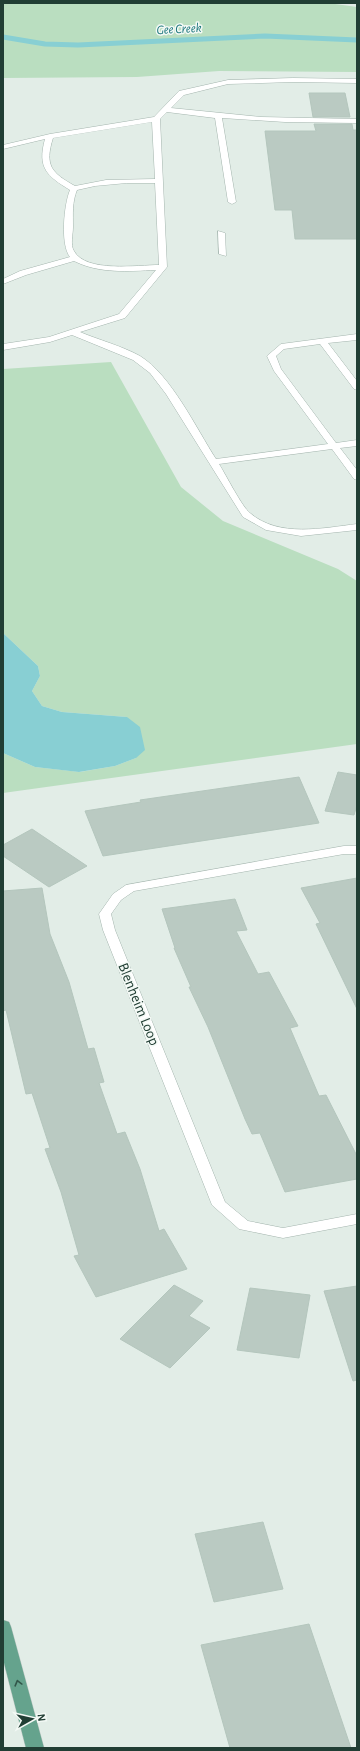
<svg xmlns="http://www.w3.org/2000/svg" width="360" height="1751" font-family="'Alegreya Sans',sans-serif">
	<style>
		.green { fill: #badec0 }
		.water { fill: #88cfd3 }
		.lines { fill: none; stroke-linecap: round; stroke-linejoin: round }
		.stream { stroke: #88cfd3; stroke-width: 5 }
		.building { fill: #bacac2; stroke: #b4c6bd }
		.minor-casing { stroke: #a4b5ae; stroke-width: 1 }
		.major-casing { stroke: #c1c9c6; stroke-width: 1 }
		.minor { fill: #fff; fill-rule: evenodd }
		.major { fill: #65a38d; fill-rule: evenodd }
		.oneway { stroke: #32574a }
		.labels { text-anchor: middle; stroke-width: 3; stroke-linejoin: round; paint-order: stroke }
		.far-water-label { font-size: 13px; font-style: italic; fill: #1a757c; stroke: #f3f9f5 }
		.street-label { font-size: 15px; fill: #213e34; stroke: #f3f9f5 }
	</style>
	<rect width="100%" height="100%" fill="#e2ede7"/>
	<g class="green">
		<polygon points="3,3 328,3 357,7 357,72 219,71 137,77 3,78"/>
		<polygon points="111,362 181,487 223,521 338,569 357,581 357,744 3,793 3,753 35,767 80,772 115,766 136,758 127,717 62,712 42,706 32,691 40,676 38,666 3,633 3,369"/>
	</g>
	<polygon class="water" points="3,633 38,666 40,676 32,691 42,706 62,712 127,717 140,727 145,750 136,758 115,766 79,772 35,767 3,753"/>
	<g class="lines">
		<polyline class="stream" points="3,37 45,44 78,45 265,36 357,40"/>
	</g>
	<g class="building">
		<polygon points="309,93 345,93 350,117 313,117"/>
		<polygon points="314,124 352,124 353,130 357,130 357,239 295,239 292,210 275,210 265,131 316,131"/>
		<polygon points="338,772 357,775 357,805 354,815 325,811"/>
		<polygon points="299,777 319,823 103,856 85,811 141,802 140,800"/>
		<polygon points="32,829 87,866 49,887 3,856 3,845"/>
		<polygon points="357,878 357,1009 316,924 320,923 301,888"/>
		<polygon points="42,888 50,934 69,982 88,1049 94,1048 104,1082 99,1083 117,1134 125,1132 140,1169 159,1231 164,1229 187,1269 96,1297 74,1256 79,1255 61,1192 45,1149 50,1148 32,1093 26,1094 6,1010 3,1011 3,891"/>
		<polygon points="235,899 247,930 236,931 258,974 269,972 298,1026 290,1028 319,1096 326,1095 357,1156 357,1179 285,1192 260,1133 252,1134 245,1119 208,1027 189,987 191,987 174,948 175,948 162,909"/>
		<polygon points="174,1285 203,1301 189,1316 210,1328 170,1368 120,1339"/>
		<polygon points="357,1286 357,1380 353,1381 324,1291"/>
		<polygon points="250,1288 310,1295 299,1358 237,1350"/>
		<polygon points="263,1522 283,1589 214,1602 195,1534"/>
		<polygon points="309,1624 351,1748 230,1748 201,1645"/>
	</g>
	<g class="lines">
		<g class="minor-casing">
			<g id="minor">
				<path d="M293,78L357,79V83L293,82L228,84L184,95L171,108L261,117L357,119V123L285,122L222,118L236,202L232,204L228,202L215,118L167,112L160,119L167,267L125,318L80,332C99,340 122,346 140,356C171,375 196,428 216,459L328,444L274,371L267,356L281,344L357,334V340L328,343L357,381V390L354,389L320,344L284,349L276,356L281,369L336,443L357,440V446L340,448L357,470V480L354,479L332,449L219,464C226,475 242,507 250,513C279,538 323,528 357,524V530L301,536L266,530L243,517L166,394L150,373L133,360L72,335L50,342L3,350V344L49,337L119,314L156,270C128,271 100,274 74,261L26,275L3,284V279L20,271L70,257C60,245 64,204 70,190C47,176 37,168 45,139L3,149V145L50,134L154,117L179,91L228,80ZM152,122L155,179L106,180L75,186C52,173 44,166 53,138ZM127,183H155L159,265C138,265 86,273 74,251C70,245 73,234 73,227C73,214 72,202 77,190L95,186Z"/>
				<polygon points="218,231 225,233 226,256 219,254"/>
				<polygon points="344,846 357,846 357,854 344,854 134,891 121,900 111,914 115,930 225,1202 248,1221 283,1228 357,1214 357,1224 283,1238 244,1230 239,1229 212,1205 103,930 99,914 113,894 126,885"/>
			</g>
		</g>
		<g class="major-casing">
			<polygon id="major" points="3,1620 9,1622 11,1627 44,1748 26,1748 3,1659"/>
		</g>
		<use href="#minor" class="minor"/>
		<use href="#major" class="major"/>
	</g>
	<defs><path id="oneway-chevron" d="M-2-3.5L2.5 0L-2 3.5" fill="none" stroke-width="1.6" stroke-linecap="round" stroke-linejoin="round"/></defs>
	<use class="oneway" href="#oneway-chevron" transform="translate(18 1683) rotate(-105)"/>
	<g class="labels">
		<g class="far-water-label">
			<text transform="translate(179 28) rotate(-3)" y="5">Gee Creek</text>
		</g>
		<g class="street-label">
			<text transform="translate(139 1004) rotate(68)" y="5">Blenheim Loop</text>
		</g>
	</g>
	<rect width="360" height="1751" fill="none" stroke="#213e34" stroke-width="8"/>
	<g transform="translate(32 1719) rotate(82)" stroke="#f3f9f5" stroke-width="3" paint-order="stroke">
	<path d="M0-3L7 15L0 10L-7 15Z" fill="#213e34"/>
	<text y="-6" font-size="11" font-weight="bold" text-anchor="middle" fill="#213e34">N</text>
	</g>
</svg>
